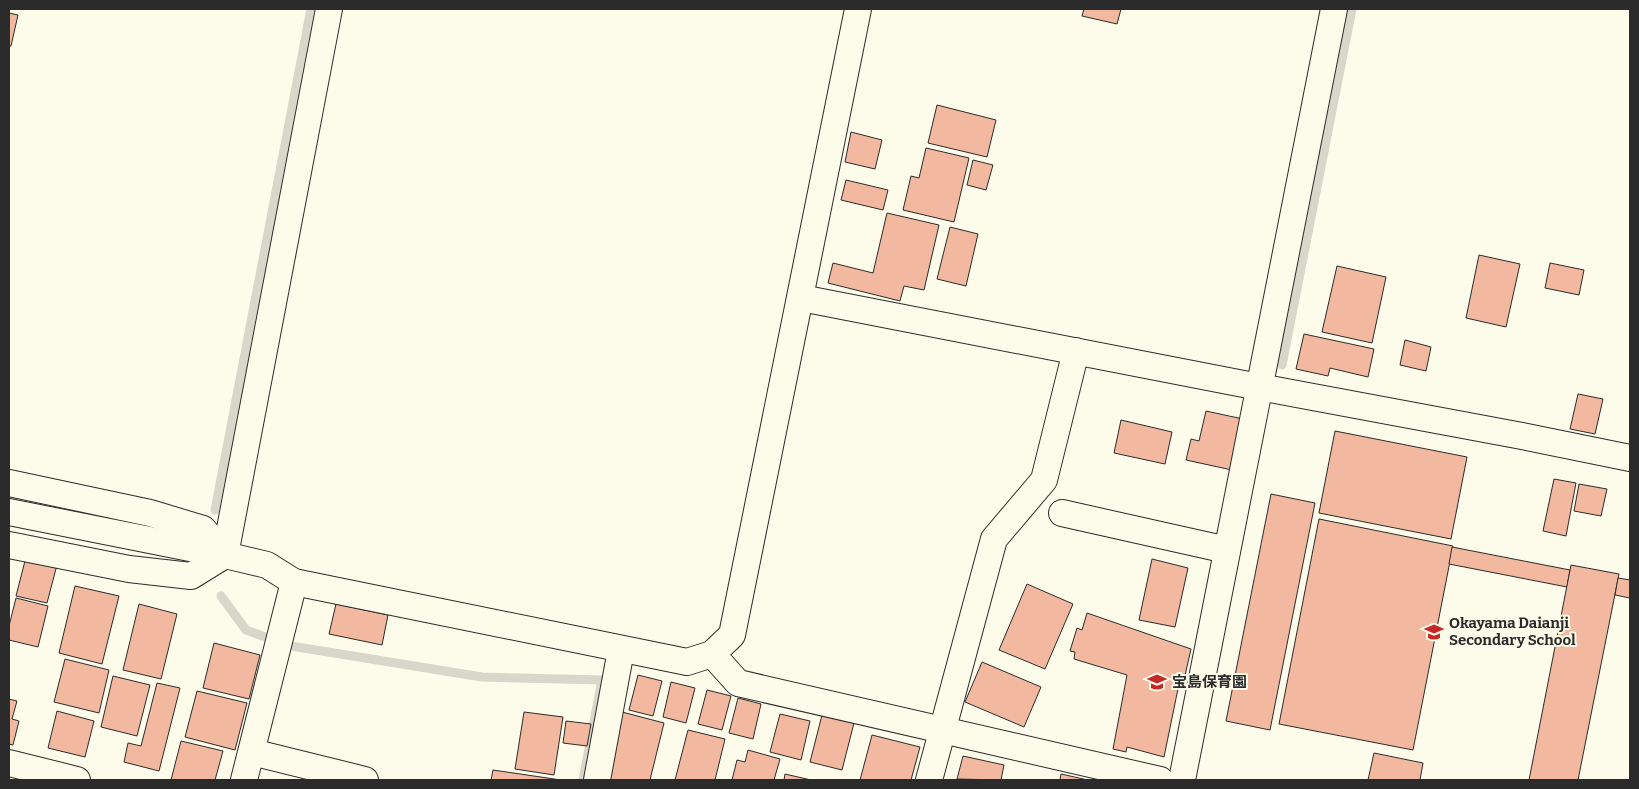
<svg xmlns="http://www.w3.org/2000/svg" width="1639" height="789" font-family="Bitter,'Noto Sans JP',serif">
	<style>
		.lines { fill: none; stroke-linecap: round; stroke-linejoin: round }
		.stream { stroke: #d8d7c9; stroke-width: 9 }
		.building { fill: #f2b8a0; stroke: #2b2b2b }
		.minor-casing { stroke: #2b2b2b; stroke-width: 28 }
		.minor { stroke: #fdfbea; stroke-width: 26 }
		.labels { text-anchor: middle; stroke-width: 4; stroke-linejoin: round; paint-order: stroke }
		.poi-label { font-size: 15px; font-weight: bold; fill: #2b2b2b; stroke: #fdfbea; text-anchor: start }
	</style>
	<rect width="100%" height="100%" fill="#fdfbea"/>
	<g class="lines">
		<g class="stream">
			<polyline points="1282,365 1352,9"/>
			<polyline points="215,510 311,9"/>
			<polyline points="221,596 246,630 271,639"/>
			<polyline points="291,646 482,677 602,680 583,780"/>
		</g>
	</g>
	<g class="building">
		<polygon points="1084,9 1121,9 1117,24 1082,16"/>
		<polygon points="9,13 18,15 11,46 9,46"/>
		<polygon points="937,105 996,120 987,157 928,143"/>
		<polygon points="851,132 882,140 875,169 845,162"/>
		<polygon points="926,148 969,158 954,222 903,210 911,176 919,178"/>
		<polygon points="973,160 993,165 986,190 967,185"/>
		<polygon points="846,180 888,190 883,210 841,200"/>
		<polygon points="887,213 939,225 924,290 904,286 900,301 828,283 833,263 873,273"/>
		<polygon points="950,227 978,234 966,286 937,279"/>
		<polygon points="1479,255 1520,264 1506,327 1466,318"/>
		<polygon points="1550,263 1584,270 1579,295 1545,288"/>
		<polygon points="1337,266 1386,277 1372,343 1322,332"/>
		<polygon points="1304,334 1374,349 1368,377 1330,368 1328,376 1296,369"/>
		<polygon points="1405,340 1431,347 1426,371 1400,365"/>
		<polygon points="1578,394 1603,399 1595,434 1570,429"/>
		<polygon points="1206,411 1243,419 1232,470 1186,460 1191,439 1199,441"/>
		<polygon points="1121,420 1172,432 1165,464 1114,453"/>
		<polygon points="1335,431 1467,457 1451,539 1319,513"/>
		<polygon points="1554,479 1576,483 1566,536 1543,531"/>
		<polygon points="1579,484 1607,489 1601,516 1574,511"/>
		<polygon points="1271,494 1315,503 1270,730 1226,721"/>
		<polygon points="1319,519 1453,546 1413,750 1279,724"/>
		<polygon points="1452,547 1570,570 1567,587 1449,564"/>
		<polygon points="27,553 58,561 47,603 16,596"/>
		<polygon points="1152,559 1188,568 1175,627 1139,620"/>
		<polygon points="1571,565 1619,574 1578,780 1529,780"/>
		<polygon points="1618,578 1630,580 1630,598 1615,595"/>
		<polygon points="1027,584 1073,604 1045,669 999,650"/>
		<polygon points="75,586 119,596 102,664 59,653"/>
		<polygon points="16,598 48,606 38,647 9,640 9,626"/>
		<polygon points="139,604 177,614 161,679 123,670"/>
		<polygon points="336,604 388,615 382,645 329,634"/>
		<polygon points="1087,613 1191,649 1184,680 1180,679 1164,757 1127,747 1126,752 1113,749 1127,675 1074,659 1075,652 1070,651 1077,628 1082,630"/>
		<polygon points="214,643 260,655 249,699 203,688"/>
		<polygon points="65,659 109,670 99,713 54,702"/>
		<polygon points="982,662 1041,687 1024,727 965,702"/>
		<polygon points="638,675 662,681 653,716 629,710"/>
		<polygon points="113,676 150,685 137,736 101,727"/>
		<polygon points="671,682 695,688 686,723 663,717"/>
		<polygon points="157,683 180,688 159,771 124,762 128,743 141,746"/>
		<polygon points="707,690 731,696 722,730 698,724"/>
		<polygon points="197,691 247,703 235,750 185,737"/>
		<polygon points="738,698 761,704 753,739 729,733"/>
		<polygon points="9,699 17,701 12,719 19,721 13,745 9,744"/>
		<polygon points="57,711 94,721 85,757 48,748"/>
		<polygon points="524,712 563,717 554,775 515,769"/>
		<polygon points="622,712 664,723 650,780 604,780"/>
		<polygon points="780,714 810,721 801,760 770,752"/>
		<polygon points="822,715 854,723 842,770 810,762"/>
		<polygon points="566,721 591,724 587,746 563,743"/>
		<polygon points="688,730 725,739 715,780 675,780"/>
		<polygon points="872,735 920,747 911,780 860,780"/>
		<polygon points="181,741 223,751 215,780 171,780"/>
		<polygon points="748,750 780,759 774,780 732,780 737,760 745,762"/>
		<polygon points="1374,753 1423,763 1420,780 1368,780"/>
		<polygon points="963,756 1004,765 1001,780 957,779"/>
		<polygon points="493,770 561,780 491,780"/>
		<polygon points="785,774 811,780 784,780"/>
		<polygon points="1061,774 1088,780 1060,780"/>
	</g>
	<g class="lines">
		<g class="minor-casing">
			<g id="minor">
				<polyline points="801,298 1259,387 1522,436 1630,458"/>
				<polyline points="9,483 150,513 203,529 225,555"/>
				<polyline points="9,512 225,555 267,565 294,582 687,662 712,654 732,635 858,9"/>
				<polyline points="1062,513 1227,550"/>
				<polyline points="9,545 129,569 191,576 225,555 329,9"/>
				<polyline points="712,654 738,683 1160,780"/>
				<polyline points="252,752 365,780"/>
				<polyline points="9,763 77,780"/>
				<polyline points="244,780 294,582"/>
				<polyline points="597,780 621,650"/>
				<polyline points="929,780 994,539 1044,480 1076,351"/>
				<polyline points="1182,780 1334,9"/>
			</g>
		</g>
		<use href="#minor" class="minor"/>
	</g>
	<defs>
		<g id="school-bare" transform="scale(1.5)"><path d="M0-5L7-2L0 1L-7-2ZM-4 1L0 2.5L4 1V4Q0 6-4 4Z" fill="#c62828" stroke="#fdfbea" stroke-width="2.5" paint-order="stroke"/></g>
	</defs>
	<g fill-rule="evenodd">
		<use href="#school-bare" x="1434" y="632"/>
		<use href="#school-bare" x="1157" y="682"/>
	</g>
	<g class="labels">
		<g class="poi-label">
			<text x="1449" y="628">Okayama Daianji<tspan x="1449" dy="17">Secondary School</tspan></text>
			<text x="1172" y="687">宝島保育園</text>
		</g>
	</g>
	<rect width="1639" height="789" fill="none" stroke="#2b2b2b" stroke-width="20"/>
</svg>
